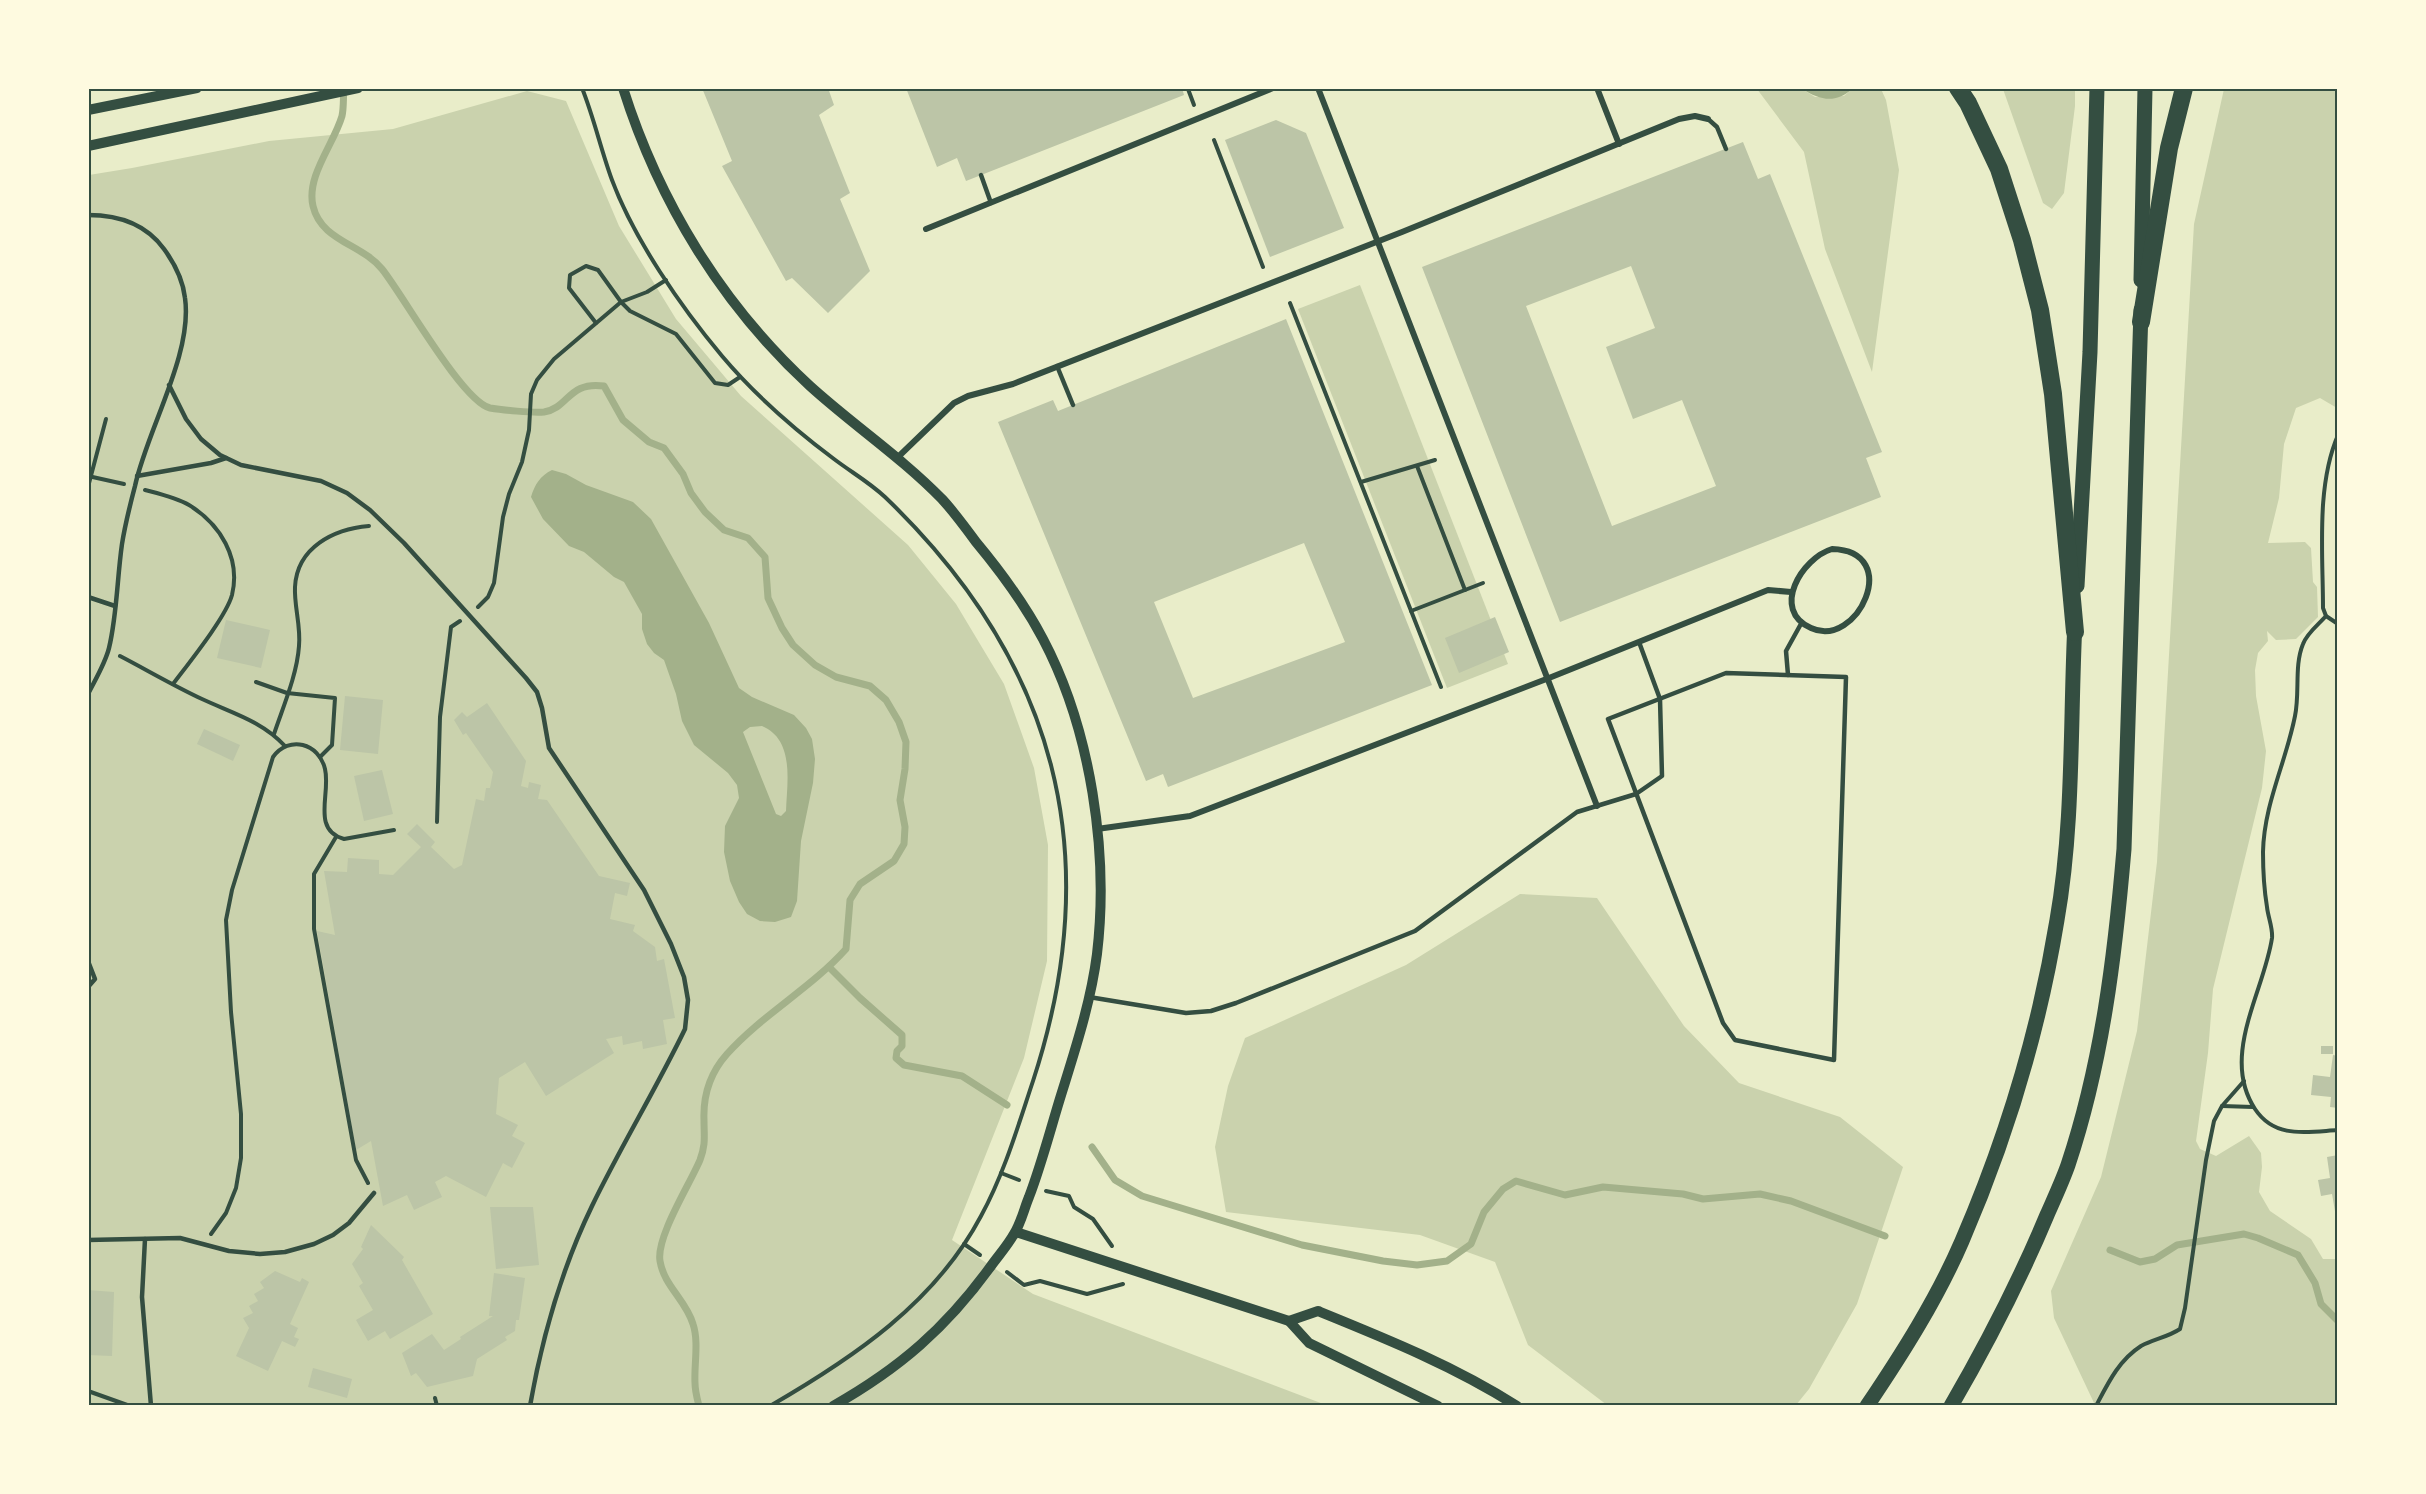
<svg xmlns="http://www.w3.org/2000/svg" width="2426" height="1494" font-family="'DejaVu Sans',sans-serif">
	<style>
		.green { fill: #cad2ad }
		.water { fill: #a3b18a; fill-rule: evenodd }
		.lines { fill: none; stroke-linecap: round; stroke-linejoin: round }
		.stream { stroke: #a3b18a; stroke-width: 7 }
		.building { fill: #bcc5a7; fill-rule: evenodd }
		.path { stroke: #344e41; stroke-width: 4 }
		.service { stroke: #344e41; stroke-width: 4.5 }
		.minor { stroke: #344e41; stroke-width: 6 }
		.tertiary { stroke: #344e41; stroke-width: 10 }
		.primary { stroke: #344e41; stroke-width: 15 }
		.motorway { stroke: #344e41; stroke-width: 18 }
		.neatline { fill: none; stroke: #344e41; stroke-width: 2 }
	</style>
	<rect width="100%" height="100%" fill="#e9edc9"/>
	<g class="green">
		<polygon points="1757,89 1802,89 1815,97 1844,96 1852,89 1881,89 1886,100 1899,170 1872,372 1825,249 1804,152"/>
		<polygon points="2003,89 2075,89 2075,106 2064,193 2052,209 2043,203"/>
		<polygon points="2224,89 2337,89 2337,408 2320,398 2296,408 2284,444 2279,498 2268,543 2305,542 2311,548 2313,582 2317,587 2318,617 2296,639 2276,640 2267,631 2268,641 2258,653 2255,670 2256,696 2266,751 2262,788 2213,989 2208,1053 2196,1141 2200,1149 2216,1156 2249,1136 2261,1153 2262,1167 2259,1192 2270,1211 2311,1239 2323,1259 2337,1259 2337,1405 2095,1405 2054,1318 2051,1291 2101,1177 2137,1031 2157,862 2194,224"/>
		<polygon points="527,91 566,101 619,226 676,319 741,396 908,545 956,604 1004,684 1034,768 1048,845 1047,961 1024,1058 952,1240 1033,1294 1326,1405 89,1406 89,175 132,168 269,141 393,129"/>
		<polygon points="1360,285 1508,664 1447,688 1298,309"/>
		<polygon points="1520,894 1597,898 1684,1026 1739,1083 1840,1117 1903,1167 1857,1304 1809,1389 1796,1405 1607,1405 1528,1345 1495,1262 1420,1235 1226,1212 1215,1147 1228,1086 1245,1038 1406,965"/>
	</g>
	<g class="water">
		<path d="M1802,89H1852C1835,104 1820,100 1802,89Z"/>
		<path d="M552,470L566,474L586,485L633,502L651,519L709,623L739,688L752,697L794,715L806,728L812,739L815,759L813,783L801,841L797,901L791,917L775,922L760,921L747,914L739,902L730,881L724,852L725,826L739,798L737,785L728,773L694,745L682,721L676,694L664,660L654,653L647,644L642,629V614L624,582L614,577L584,552L569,546L543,519L531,497C535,484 540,476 552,470ZM762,726C795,740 787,782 786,811L781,816L776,814L743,732L750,727Z"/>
	</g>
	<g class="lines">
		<g class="stream">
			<path d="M344,88C343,97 344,107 342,116C334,144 306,176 313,206C321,241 362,244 382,269C403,295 462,401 490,408C502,410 532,413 544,412C569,408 568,381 604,386L623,420L649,442L664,448L683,474L691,493L705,512L724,530L748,538L765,557L768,598L782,628L793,645L815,665L836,677L870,686L886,700L899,722L906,742L905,769L900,800L905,827L904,844L894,861L860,884L850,900L846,949C811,988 763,1014 727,1054C710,1073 703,1095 704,1120C704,1137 706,1144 700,1160C690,1184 656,1237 660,1261C664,1286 686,1300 693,1324C699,1342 694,1364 695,1383C695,1391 697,1398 699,1406"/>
			<polyline points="829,967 860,998 902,1035 902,1046 897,1051 896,1058 904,1065 962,1076 1007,1105"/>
			<polyline points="1092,1147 1115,1180 1142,1196 1302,1245 1383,1261 1417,1265 1447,1261 1471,1244 1484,1212 1503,1189 1516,1181 1565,1195 1603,1187 1683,1194 1703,1199 1760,1194 1791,1201 1885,1236"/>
			<polyline points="2110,1250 2140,1262 2155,1259 2177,1245 2244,1234 2258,1238 2298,1255 2315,1283 2321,1304 2338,1321"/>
		</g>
	</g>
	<g class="building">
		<polygon points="702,88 828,88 834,105 819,115 850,193 840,199 870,271 828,313 792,278 786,281 722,166 732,161"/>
		<polygon points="906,88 1182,88 1184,95 966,181 957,158 937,167"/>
		<polygon points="1276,120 1306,133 1344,228 1270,257 1225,140"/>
		<path d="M1743,142L1758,179L1770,174L1882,452L1866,458L1881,497L1560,622L1422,267ZM1631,266L1655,328L1606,347L1633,419L1682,400L1716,486L1612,526L1526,306Z"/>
		<path d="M1286,319L1432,685L1168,787L1163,774L1146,781L998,422L1053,400L1058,411ZM1304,543L1345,642L1193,698L1154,602Z"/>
		<polygon points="1495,617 1509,652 1459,673 1445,638"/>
		<polygon points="226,620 270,630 261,668 217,658"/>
		<polygon points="345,696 383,700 378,754 340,750"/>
		<polygon points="487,703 526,761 521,786 528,788 529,782 541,785 538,799 547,800 599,876 630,883 627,896 615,893 610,919 635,925 633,931 655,947 657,961 664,959 675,1018 663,1020 667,1044 643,1049 642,1041 623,1045 622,1036 606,1039 614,1053 546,1096 525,1062 499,1078 496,1114 518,1125 512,1136 525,1143 512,1168 503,1163 486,1197 446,1176 435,1182 442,1197 414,1210 407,1195 383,1206 371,1141 356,1150 317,931 335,935 324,871 347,872 348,858 379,860 379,874 393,875 421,847 407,834 417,824 435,842 431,847 454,869 462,865 476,799 484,801 486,788 490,788 493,772 466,733 463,735 454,720 462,712 467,717"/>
		<polygon points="204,729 240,745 233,761 197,744"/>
		<polygon points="382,770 393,814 364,821 354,776"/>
		<rect x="2321" y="1046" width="12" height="8"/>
		<polygon points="2333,1055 2338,1056 2338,1108 2330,1107 2331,1097 2311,1095 2313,1075 2330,1077"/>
		<polygon points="2338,1155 2338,1217 2336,1217 2332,1194 2321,1196 2318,1180 2330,1178 2327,1157"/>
		<polygon points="490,1207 533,1207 539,1265 496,1269"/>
		<polygon points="371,1225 404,1257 402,1260 433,1314 390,1339 385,1331 368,1341 356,1320 373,1310 359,1286 363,1283 352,1264 363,1249 361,1247"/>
		<polygon points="275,1271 300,1282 302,1278 309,1282 290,1324 298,1328 294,1337 299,1339 295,1347 282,1341 268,1371 236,1356 249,1328 243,1318 253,1313 249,1306 258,1301 254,1294 264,1288 260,1282"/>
		<polygon points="494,1273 525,1278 519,1320 516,1320 515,1331 505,1337 507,1340 477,1359 473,1376 427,1387 416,1373 411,1376 402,1353 432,1334 444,1350 461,1339 460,1337 493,1316 489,1316"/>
		<polygon points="88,1290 114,1292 112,1356 88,1355"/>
		<polygon points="313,1368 352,1379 347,1398 308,1387"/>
	</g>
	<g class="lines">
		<g class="path">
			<path d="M582,88C594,118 601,150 612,180C634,239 681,307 722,356C754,394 794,429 834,459C851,472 869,482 885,497C1057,662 1107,855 1033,1081C1018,1126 1004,1174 981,1216C935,1303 853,1358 770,1406"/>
			<polyline points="1188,89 1194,105"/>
			<polyline points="1214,140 1263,267"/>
			<polyline points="1290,303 1441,687"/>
			<polyline points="596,323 569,288 570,275 586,266 598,270 621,302 630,311 676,334 715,383 728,385 740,377"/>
			<path d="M2338,435C2316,486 2323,553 2323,608L2326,616L2338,624"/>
			<polyline points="1417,466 1465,590"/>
			<polyline points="88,476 124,484"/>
			<polyline points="1361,482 1435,460"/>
			<polyline points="88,487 106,419"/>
			<path d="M145,490C160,494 177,498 189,505C220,524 241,558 232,595C226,617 188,664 173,684"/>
			<polyline points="478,607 488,597 494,583 503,517 509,494 522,462 529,430 531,394 537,380 554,359 621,302 647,292 666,280"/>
			<polyline points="1411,611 1483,583"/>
			<path d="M2326,616C2319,624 2307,633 2303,644C2294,666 2300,692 2295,716C2286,762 2264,804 2263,852C2263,871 2264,889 2267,907C2268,917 2273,928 2272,938C2264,992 2220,1056 2255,1109C2275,1139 2306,1132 2338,1130"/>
			<path d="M120,656C147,670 174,686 202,699C232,713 262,721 285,746"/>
			<polyline points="256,682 287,693 335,698 332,745 320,757"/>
			<path d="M274,734C283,707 297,675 299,646C301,626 294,606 295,587C297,547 334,529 369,526"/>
			<polyline points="437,822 440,717 451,627 460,621"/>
			<polyline points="336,837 314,874 314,929 356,1160 368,1183"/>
			<polyline points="2222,1106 2253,1107"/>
			<polyline points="1001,1173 1019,1180"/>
			<polyline points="1046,1191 1069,1196 1074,1207 1093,1219 1112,1246"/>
			<path d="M211,1234L226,1213L236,1188L241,1158V1114L231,1012L226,920L232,890L273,757C289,735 319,743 325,769C331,793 311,830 344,839L394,830"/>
			<polyline points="964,1244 980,1255"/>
			<polyline points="1007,1272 1024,1285 1040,1281 1087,1294 1123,1284"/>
			<polyline points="88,1391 130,1406"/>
			<polyline points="435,1398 437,1406"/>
			<path d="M2096,1406C2108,1383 2119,1360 2141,1346C2154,1339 2168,1337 2180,1329L2185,1308L2206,1160L2214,1121L2222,1106L2244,1081"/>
		</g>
		<g class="service">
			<polyline points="1708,119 1717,127 1726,149"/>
			<polyline points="981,175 991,203"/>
			<path d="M88,215C118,215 146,224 164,249C175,264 183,280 185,298C193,354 147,430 135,486C130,505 125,525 122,544C117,579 117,615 109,648C105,664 95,680 88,694"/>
			<polyline points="1057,366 1073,405"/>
			<path d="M169,385L186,419L201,439L220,455L241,465L321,481L347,493L370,510L404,543L526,678L537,692L542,708L549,748L644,890L671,944L684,977L688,1000L685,1029C656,1089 621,1146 592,1206C562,1268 542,1338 530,1406"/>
			<polyline points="137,476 211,463 226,458"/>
			<polyline points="88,597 115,606"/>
			<polygon points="1726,673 1846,677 1834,1060 1735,1040 1723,1023 1608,719"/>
			<polyline points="1788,675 1786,651 1802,622"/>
			<polyline points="88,961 95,979 88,987"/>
			<polyline points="1089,997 1186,1013 1211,1011 1236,1003 1415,931 1577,812 1636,794 1662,776 1660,699 1639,642"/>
			<polyline points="145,1239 142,1297 151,1406"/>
			<polyline points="88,1240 180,1238 229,1251 260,1254 285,1252 314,1244 333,1235 349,1223 374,1193"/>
		</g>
		<g class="minor">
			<polyline points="1318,88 1597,806"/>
			<polyline points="1597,88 1619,144"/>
			<polyline points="926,229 1273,88"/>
			<polyline points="897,458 954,403 968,396 1013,384 1402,232 1679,119 1695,116 1708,119"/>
			<path d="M1832,549C1904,551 1857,650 1811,628C1770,610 1802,558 1832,549Z"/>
			<polyline points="1097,829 1190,816 1549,678 1768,590 1791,592"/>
		</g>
		<g class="tertiary">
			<path d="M623,88C659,202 722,305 810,386C853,425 901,457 942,499C954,512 965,527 976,542C1001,572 1025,605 1043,639C1091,730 1109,853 1097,954C1091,1001 1076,1047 1062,1092C1051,1127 1042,1163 1029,1197C1024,1209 1021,1223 1014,1234C1008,1245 999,1255 991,1266C946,1328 900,1368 833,1406"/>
			<polyline points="88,110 197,88"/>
			<polyline points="88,146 358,88"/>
			<polyline points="1016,1232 1289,1321 1309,1343 1438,1406"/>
			<path d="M1289,1321L1318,1311C1387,1339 1454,1366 1517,1406"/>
		</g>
		<g class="primary">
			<polyline points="2141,280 2145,88"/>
			<polyline points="2077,586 2090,352 2097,88"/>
			<path d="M1867,1406C1902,1354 1937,1299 1962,1241C2006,1139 2039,1030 2057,920C2074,823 2070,721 2075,622"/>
			<path d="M1951,1406C1987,1344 2019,1282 2047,1215C2054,1199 2062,1182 2068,1165C2102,1063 2115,956 2124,849L2141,310"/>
		</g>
		<g class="motorway">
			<polyline points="1958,88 1968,103 1999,169 2022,240 2040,310 2053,394 2075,632"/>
			<polyline points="2141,322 2169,148 2184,88"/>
		</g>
	</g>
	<rect width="2426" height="1494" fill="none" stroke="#fefae0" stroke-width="180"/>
	<rect x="90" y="90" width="2246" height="1314" class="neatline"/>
</svg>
